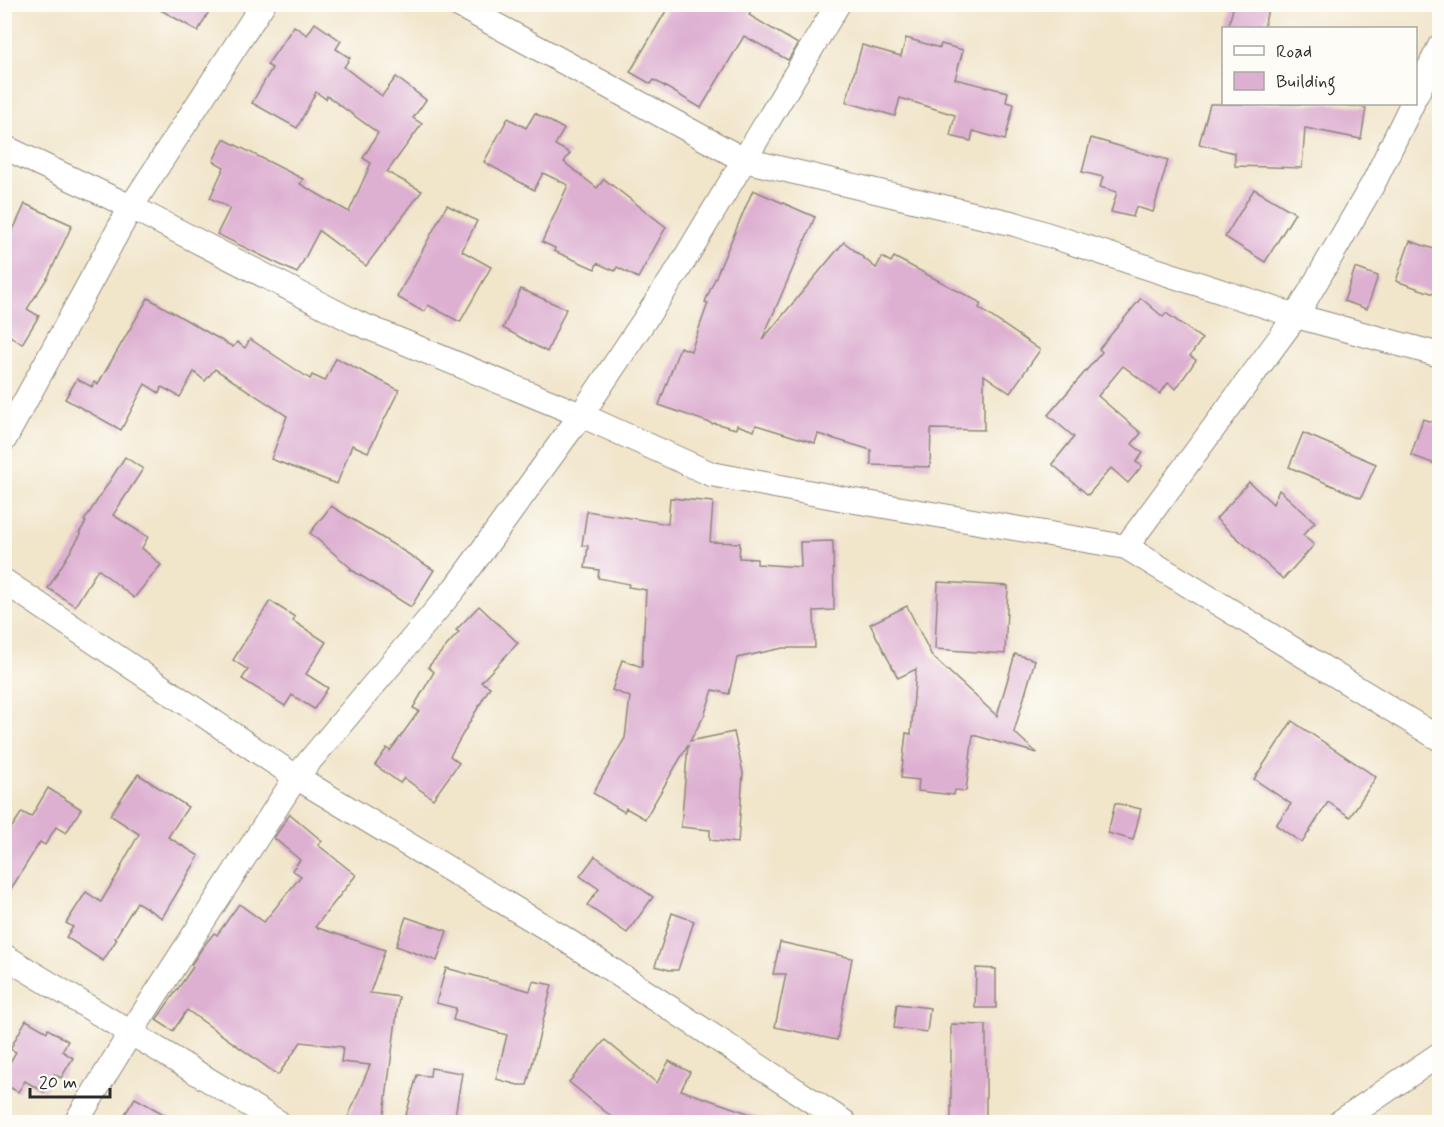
<svg xmlns="http://www.w3.org/2000/svg" width="1444" height="1127" font-family="Mynerve,sans-serif">
	<style>
		.building { fill: #ddafd1 }
		.lines { fill: none; stroke-linecap: round; stroke-linejoin: round }
		.street-casing { stroke: #8e887a; stroke-width: 26 }
		.street { stroke: #fff; stroke-width: 24 }
	</style>
	<rect width="100%" height="100%" fill="#fdfcf7"/>
	<filter id="ink" filterUnits="userSpaceOnUse"><feTurbulence type="fractalNoise" baseFrequency=".0167" numOctaves="2"/><feDisplacementMap in="SourceGraphic" scale="12" xChannelSelector="R" yChannelSelector="G"/><feConvolveMatrix kernelMatrix="1 2 1 2 8 2 1 2 1" color-interpolation-filters="sRGB"/></filter>
	<filter id="wash" filterUnits="userSpaceOnUse"><feTurbulence type="fractalNoise" baseFrequency=".008" numOctaves="4" result="noise"/><feDisplacementMap in="SourceGraphic" scale="24" xChannelSelector="R" yChannelSelector="G"/><feGaussianBlur stdDeviation="1.35" result="paint"/><feColorMatrix in="noise" values="0 0 0 0 0 0 0 0 0 0 0 0 0 0 0 0 0 1.4 0 .05"/><feComposite in="paint" operator="in"/></filter>
	<g filter="url(#wash)">
		<rect width="100%" height="100%" fill="#f1e5ca"/>
		<g id="blocks">
			<g class="building">
				<polygon points="150,4 213,4 198,31"/>
				<polygon points="670,4 755,4 749,15 798,44 788,60 744,36 701,108 654,80 651,84 630,72"/>
				<polygon points="1234,4 1269,4 1264,28 1228,28"/>
				<polygon points="315,23 341,41 336,49 350,58 344,67 382,96 396,77 426,100 413,118 422,124 387,172 422,191 366,266 319,231 297,273 217,234 230,208 210,198 224,167 213,161 224,139 303,179 300,184 349,212 371,163 363,158 378,133 327,96 326,99 316,92 297,128 252,103 272,68 267,65 294,26 307,35"/>
				<polygon points="906,38 940,48 941,44 963,50 955,79 1008,92 1006,102 1014,104 1005,140 973,131 971,141 950,136 955,115 900,98 895,116 846,102 862,45 901,56"/>
				<polygon points="1210,104 1339,104 1366,108 1361,139 1305,128 1302,168 1235,166 1235,153 1199,144"/>
				<polygon points="535,113 564,129 555,145 570,153 564,162 597,188 604,179 666,227 638,278 617,267 615,271 597,263 595,269 554,251 555,248 542,242 568,185 543,173 534,190 484,162 508,118 526,128"/>
				<polygon points="1091,138 1168,160 1153,212 1136,207 1133,217 1111,212 1117,192 1100,187 1103,177 1082,172"/>
				<polygon points="1254,189 1295,213 1265,262 1225,237"/>
				<polygon points="753,190 815,217 762,340 844,242 876,268 882,257 891,262 894,257 981,303 979,308 1040,350 1010,393 984,375 984,430 931,429 930,467 871,465 871,450 818,434 815,443 756,425 754,431 737,425 736,429 714,423 713,424 659,405 680,347 691,351 708,303 705,302"/>
				<polygon points="25,204 72,225 48,277 27,309 39,316 22,344 10,336 4,344 4,250"/>
				<polygon points="447,205 477,221 462,251 491,267 460,322 428,305 424,312 397,297"/>
				<polygon points="1410,241 1440,251 1440,296 1396,281"/>
				<polygon points="1355,268 1378,276 1367,309 1344,301"/>
				<polygon points="521,289 566,309 547,352 503,328"/>
				<polygon points="148,298 233,347 237,342 245,348 250,339 310,379 312,375 325,381 336,358 399,390 368,452 352,445 337,484 271,459 287,416 215,369 205,381 194,372 180,397 162,387 159,393 145,384 121,430 65,399 77,379 92,387 94,382 98,384"/>
				<polygon points="1141,298 1163,317 1166,313 1202,339 1190,356 1196,360 1176,389 1168,383 1160,394 1123,366 1098,396 1141,433 1132,444 1143,453 1136,462 1142,466 1128,483 1111,468 1088,495 1052,464 1074,437 1048,415 1102,352 1099,349"/>
				<polygon points="1423,419 1440,425 1440,466 1411,455"/>
				<polygon points="1303,433 1376,464 1361,498 1289,467"/>
				<polygon points="125,457 143,469 113,515 148,537 142,548 161,565 134,598 98,569 75,606 48,588 81,534 79,533 86,522 84,521"/>
				<polygon points="1249,482 1273,504 1279,490 1315,522 1303,535 1314,545 1283,579 1216,519"/>
				<polygon points="670,498 713,502 710,542 740,543 739,558 757,559 757,564 801,567 800,542 833,541 834,610 814,611 815,648 783,648 737,658 729,694 713,690 704,716 690,741 734,732 743,773 738,843 710,840 710,830 681,827 688,745 645,819 626,808 624,812 593,793 625,738 630,697 612,690 622,660 642,667 646,590 628,587 629,584 598,578 599,570 585,568 588,546 582,545 587,511 668,524"/>
				<polygon points="331,506 434,570 411,607 350,569 351,568 310,533"/>
				<polygon points="938,582 1008,586 1005,654 935,649"/>
				<polygon points="270,601 295,617 293,621 326,642 306,674 328,688 314,709 292,695 285,706 242,679 248,670 233,660"/>
				<polygon points="479,606 518,643 481,682 490,687 450,756 459,763 433,799 404,778 400,783 375,765 387,748 390,751 419,711 413,708 434,672 428,667 459,632 456,630"/>
				<polygon points="907,606 932,656 997,716 1015,654 1035,660 1014,732 1037,753 973,735 966,791 955,790 954,795 918,791 919,780 901,778 906,733 911,734 916,669 898,678 870,624"/>
				<polygon points="1292,721 1376,777 1350,817 1328,802 1302,843 1276,825 1291,804 1254,779"/>
				<polygon points="138,774 188,807 168,837 199,856 162,918 137,902 115,938 117,939 103,961 66,937 73,927 66,923 86,892 101,902 122,867 121,866 139,834 110,815"/>
				<polygon points="48,788 81,809 66,833 56,827 45,845 40,842 4,900 4,839 22,812 31,817"/>
				<polygon points="1115,803 1141,809 1133,840 1108,833"/>
				<polygon points="290,814 322,841 318,845 356,875 315,927 385,950 370,993 399,997 383,1122 346,1122 370,1065 341,1062 343,1047 301,1042 278,1075 187,1010 173,1031 156,1020 193,967 191,965 203,947 214,933 217,935 239,904 264,922 301,876 292,870 300,860 274,838"/>
				<polygon points="595,856 653,897 627,933 587,905 599,889 580,876"/>
				<polygon points="672,913 694,921 678,970 669,970 655,966"/>
				<polygon points="406,917 447,931 437,961 396,946"/>
				<polygon points="780,942 852,958 837,1040 775,1027 786,974 773,974"/>
				<polygon points="446,968 530,991 533,981 552,985 527,1085 518,1085 496,1079 507,1035 453,1020 456,1008 436,1003"/>
				<polygon points="976,968 996,969 996,1008 975,1008"/>
				<polygon points="897,1004 930,1008 927,1032 894,1028"/>
				<polygon points="26,1020 47,1032 48,1029 68,1041 62,1051 73,1058 61,1078 54,1074 44,1092 25,1081 18,1092 4,1084 4,1072 16,1052 10,1049"/>
				<polygon points="951,1024 986,1025 986,1122 951,1122"/>
				<polygon points="605,1040 657,1083 669,1061 690,1072 681,1090 765,1119 764,1122 618,1122 569,1082"/>
				<polygon points="431,1068 462,1073 454,1122 404,1122 417,1075 430,1076"/>
				<polygon points="135,1098 178,1122 120,1122"/>
			</g>
		</g>
	</g>
	<g filter="url(#ink)">
		<use href="#blocks" fill-opacity="0" stroke="#8e887a" stroke-width="1.5"/>
		<g class="lines">
			<g class="street-casing">
				<g id="street">
					<polyline points="457,4 744,160 1015,224 1296,316 1440,355"/>
					<polyline points="1416,95 1440,46"/>
					<polyline points="4,147 131,207 355,322 581,415 711,474 855,501 1126,547 1440,739"/>
					<polyline points="4,440 131,207 263,4"/>
					<polyline points="1126,547 1296,316 1374,182 1412,104"/>
					<polyline points="4,581 296,777 560,936 844,1122"/>
					<polyline points="4,956 278,1122"/>
					<polyline points="76,1122 130,1034 296,777 455,588 581,415 678,270 838,4"/>
					<polyline points="1340,1122 1440,1054"/>
				</g>
			</g>
			<use href="#street" class="street"/>
		</g>
	</g>
	<rect width="1444" height="1127" fill="none" stroke="#fdfcf7" stroke-width="24"/>
	<rect x="1222" y="27" width="195" height="78" fill="#fdfcf7" stroke="#a9a8a5" stroke-width="1.5"/>
	<rect x="1234" y="46" width="30" height="9" fill="#ffffff" stroke="#a9a8a5" stroke-width="1.5"/>
	<text x="1276" y="57" font-size="18" fill="#2b2b2b">Road</text>
	<rect x="1234" y="72" width="30" height="18" fill="#ddafd1" stroke="#a9a8a5" stroke-width="1.5"/>
	<text x="1276" y="87" font-size="18" fill="#2b2b2b">Building</text>
	<path d="M30 1088v9h80v-9" fill="none" stroke="#2b2b2b" stroke-width="3"/>
	<text x="39" y="1088" font-size="18" fill="#2b2b2b" stroke="#fdfcf7" stroke-width="4.5" paint-order="stroke">20 m</text>
</svg>
